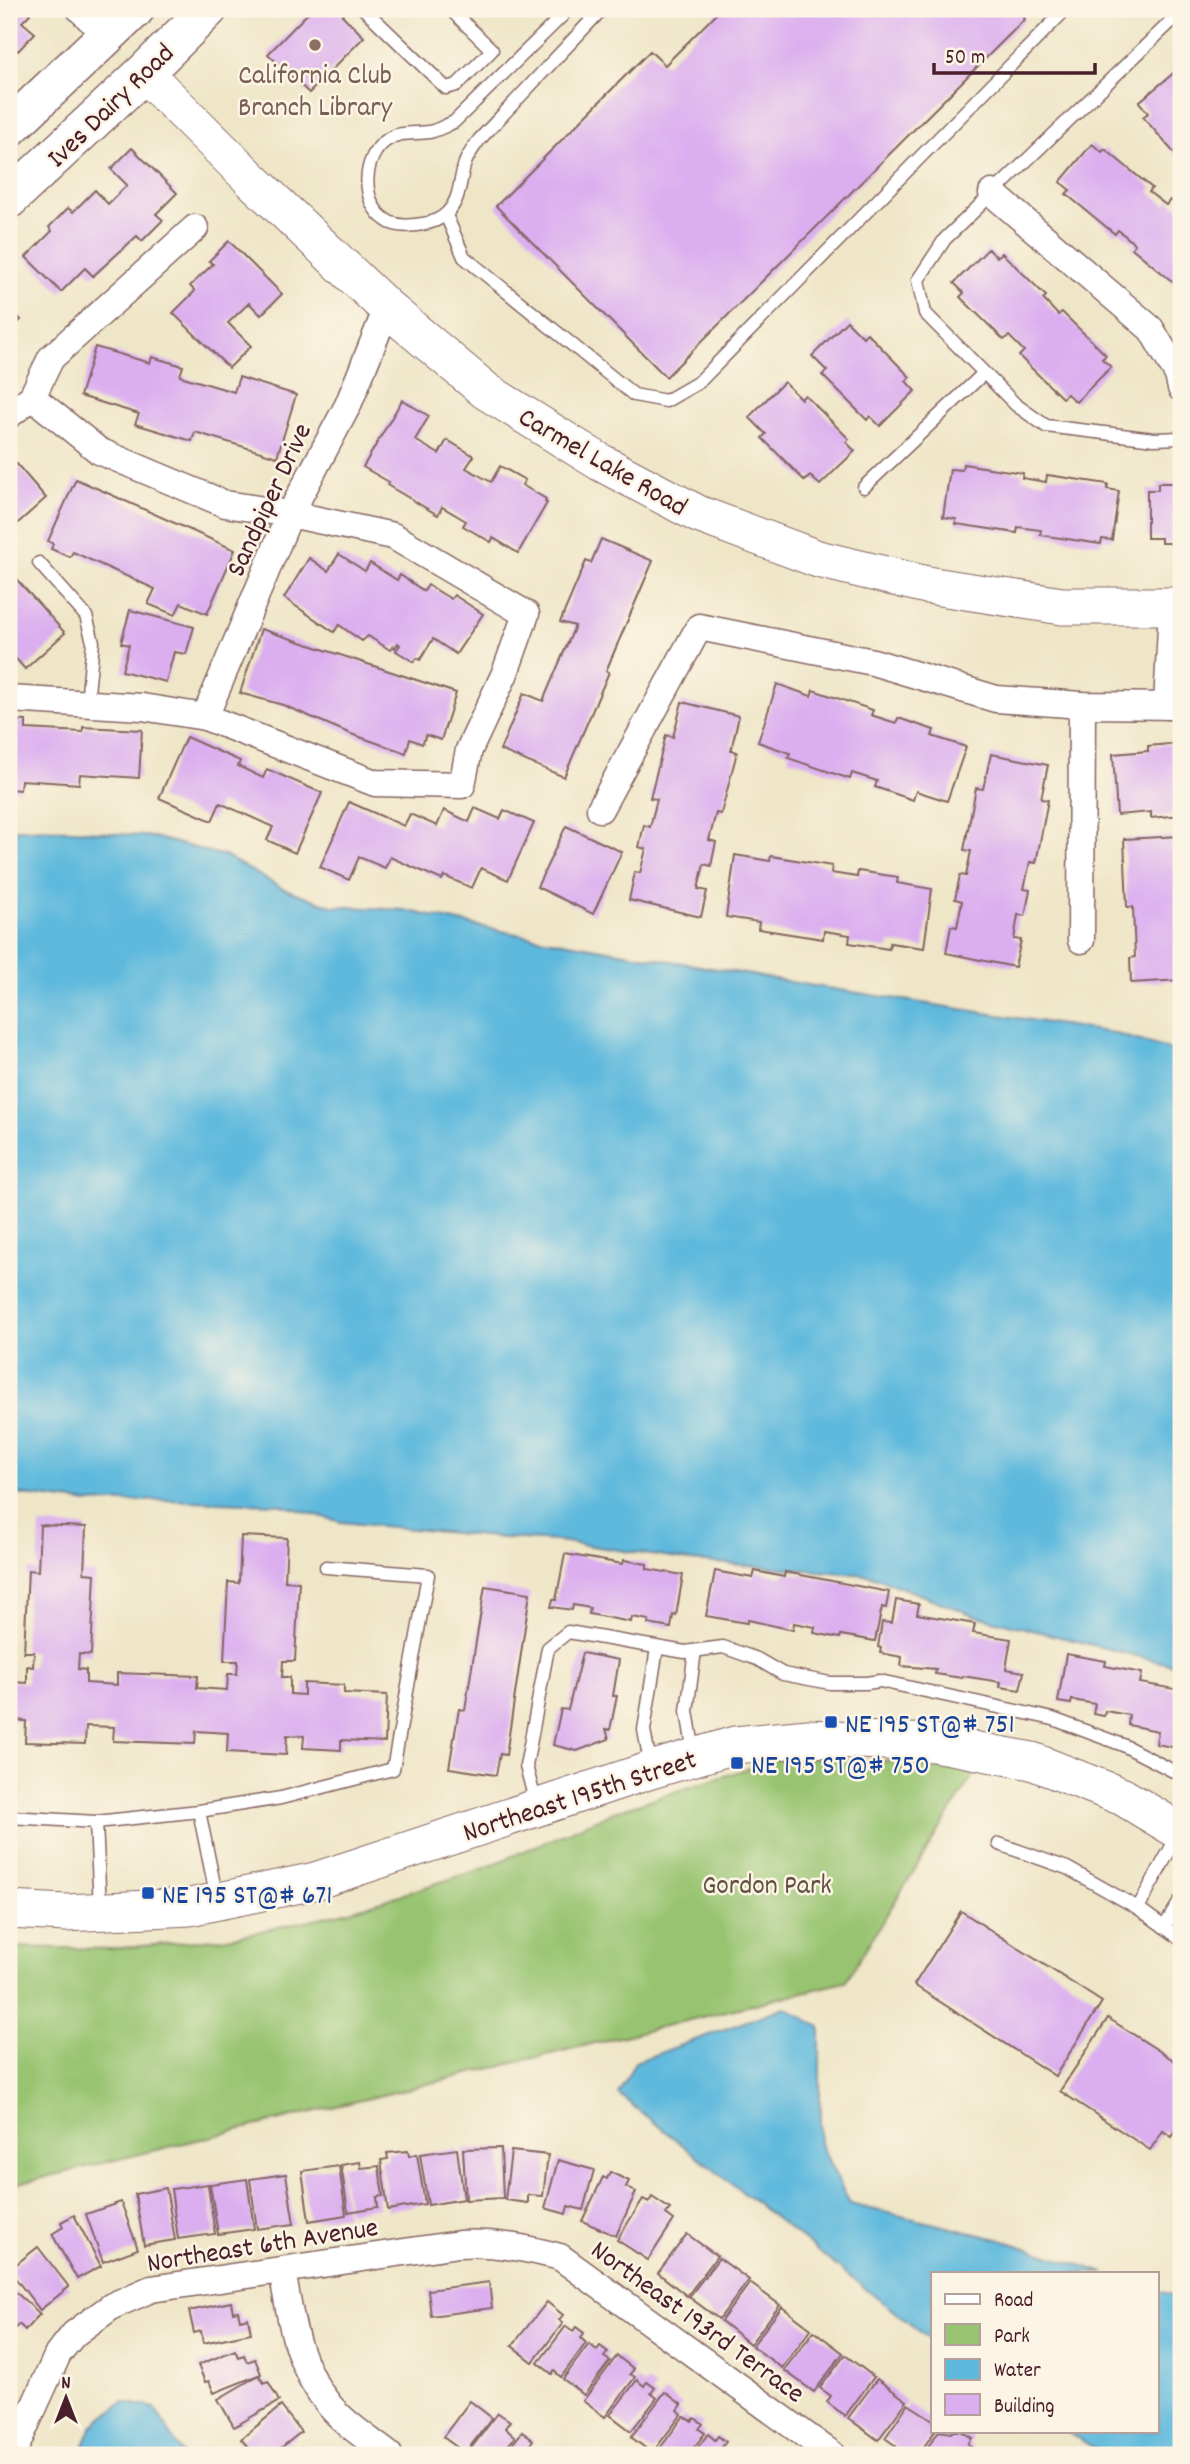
<svg xmlns="http://www.w3.org/2000/svg" width="1190" height="2464" font-family="Dekko,sans-serif">
	<style>
		.green { fill: #98c471; stroke: #71724e; stroke-width: 2 }
		.water { fill: #5fb9dd; stroke: #546c84; stroke-width: 2 }
		.building { fill: #dbafef }
		.lines { fill: none; stroke-linecap: round; stroke-linejoin: round }
		.lane-casing { stroke: #846562; stroke-width: 15 }
		.street-casing { stroke: #846562; stroke-width: 29 }
		.secondary-casing { stroke: #846562; stroke-width: 39 }
		.primary-casing { stroke: #846562; stroke-width: 41 }
		.lane { stroke: #fff; stroke-width: 12 }
		.street { stroke: #fff; stroke-width: 26 }
		.secondary { stroke: #fff; stroke-width: 37 }
		.primary { stroke: #fff; stroke-width: 38 }
		.education-dot { fill: #8d6e63; stroke: #fcf5e5; stroke-width: 2.5 }
		.transit-dot { fill: #1a4fb4; stroke: #fcf5e5; stroke-width: 2.5 }
		.labels { text-anchor: middle; stroke-width: 5; stroke-linejoin: round; paint-order: stroke }
		.education-label { font-size: 28px; fill: #785e54; stroke: #fcf5e5 }
		.street-label { font-size: 28px; fill: #4a1f2b; stroke: #fcf5e5 }
		.transit-label { font-size: 28px; fill: #164399; stroke: #fcf5e5; text-anchor: start }
		.park-label { font-size: 28px; fill: #615140; stroke: #fcf5e5 }
	</style>
	<rect width="100%" height="100%" fill="#fcf5e5"/>
	<filter id="ink" filterUnits="userSpaceOnUse"><feTurbulence type="fractalNoise" baseFrequency=".0143" numOctaves="2"/><feDisplacementMap in="SourceGraphic" scale="14" xChannelSelector="R" yChannelSelector="G"/><feConvolveMatrix kernelMatrix="1 2 1 2 8 2 1 2 1" color-interpolation-filters="sRGB"/></filter>
	<filter id="wash" filterUnits="userSpaceOnUse"><feTurbulence type="fractalNoise" baseFrequency=".00686" numOctaves="4" result="noise"/><feDisplacementMap in="SourceGraphic" scale="28" xChannelSelector="R" yChannelSelector="G"/><feGaussianBlur stdDeviation="1.57" result="paint"/><feColorMatrix in="noise" values="0 0 0 0 0 0 0 0 0 0 0 0 0 0 0 0 0 1.4 0 .05"/><feComposite in="paint" operator="in"/></filter>
	<g filter="url(#wash)">
		<rect width="100%" height="100%" fill="#efe6c8"/>
		<polygon class="green" points="786,1756 979,1766 845,1982 9,2186 9,1947 112,1949 234,1937 350,1911 485,1868 616,1811"/>
		<g class="water">
			<polygon points="9,829 75,830 153,837 225,856 282,888 332,906 404,910 511,933 808,985 1113,1033 1181,1053 1181,1667 976,1616 869,1575 691,1561 558,1541 504,1538 341,1522 278,1504 164,1500 89,1503 9,1493"/>
			<polygon points="785,2007 820,2027 820,2144 850,2204 998,2239 1105,2273 933,2273 933,2342 618,2094 635,2062"/>
			<polygon points="1157,2290 1181,2298 1181,2455 1106,2455 1066,2431 1157,2431"/>
			<polygon points="123,2402 155,2408 183,2455 80,2455 92,2426"/>
		</g>
		<g id="blocks">
			<g class="building">
				<polygon points="9,9 24,9 30,14 22,22 35,33 18,51 9,42"/>
				<polygon points="312,9 343,9 346,11 342,15 364,37 309,93 268,54"/>
				<polygon points="721,9 1017,9 1025,19 666,377 496,206 650,51 665,65"/>
				<polygon points="1176,71 1181,78 1181,161 1143,117 1148,113 1139,102"/>
				<polygon points="1092,144 1102,152 1105,149 1152,188 1149,192 1166,205 1170,200 1181,209 1180,288 1132,248 1135,244 1118,230 1115,234 1066,194 1070,190 1060,182"/>
				<polygon points="132,148 177,193 156,214 163,220 142,241 137,236 93,276 85,268 61,292 26,257 52,231 49,227 68,208 73,212 95,190 108,204 127,185 111,169"/>
				<polygon points="229,241 282,294 261,315 249,303 228,323 251,346 229,368 173,313 195,291 190,286 213,264 209,261"/>
				<polygon points="988,249 997,257 1002,253 1046,296 1043,299 1058,315 1062,312 1106,355 1102,359 1111,367 1076,402 1067,394 1062,398 1019,356 1024,351 1009,336 1004,340 960,297 964,293 954,283"/>
				<polygon points="9,307 21,320 9,331"/>
				<polygon points="847,321 863,337 867,333 910,377 906,381 915,391 880,426 870,416 867,420 822,375 827,371 812,356"/>
				<polygon points="95,347 150,363 152,357 183,366 180,376 234,392 239,377 296,395 277,457 195,432 192,441 135,424 139,414 80,396"/>
				<polygon points="784,382 801,399 805,395 849,439 846,442 855,451 820,485 810,476 805,481 762,438 766,434 749,417"/>
				<polygon points="402,400 429,416 415,440 439,454 447,440 474,456 466,468 491,482 500,466 525,480 522,485 546,499 545,502 547,503 518,553 493,538 491,542 463,526 466,521 442,507 438,515 387,485 389,482 363,467"/>
				<polygon points="9,455 46,498 9,531"/>
				<polygon points="963,464 1023,473 1022,478 1046,482 1047,475 1108,484 1107,489 1119,491 1112,540 1102,539 1101,544 1040,535 1041,530 1018,527 1017,533 956,524 956,519 943,517 950,469 962,470"/>
				<polygon points="76,479 235,550 207,614 181,603 175,615 148,604 155,589 73,552 70,557 51,549 53,544 48,541"/>
				<polygon points="1158,483 1181,483 1181,543 1161,543 1161,538 1147,538 1147,490 1158,490"/>
				<polygon points="601,539 653,561 606,671 609,672 564,777 500,750 524,693 543,701 575,626 560,622 586,561 591,563"/>
				<polygon points="339,554 365,571 370,563 397,580 400,575 424,591 428,585 451,599 454,595 483,614 456,654 433,639 420,660 417,658 414,662 396,651 400,645 398,643 395,648 393,646 390,650 368,636 362,641 339,625 334,632 284,598 309,558 328,571"/>
				<polygon points="9,571 65,633 25,669 9,651"/>
				<polygon points="130,610 194,627 186,654 174,652 166,682 122,671 129,645 121,643"/>
				<polygon points="261,629 456,693 441,740 426,735 422,744 410,739 406,753 351,734 283,705 240,693"/>
				<polygon points="777,684 811,696 813,690 873,710 871,715 896,723 898,718 934,730 932,736 966,747 947,801 916,791 913,800 875,787 877,781 852,773 850,779 788,758 790,753 758,742"/>
				<polygon points="682,702 739,716 731,750 737,752 721,814 716,813 709,840 716,842 711,866 704,864 698,889 707,891 701,917 629,900 635,872 640,873 646,849 639,847 644,825 650,827 657,799 650,798 666,735 673,737"/>
				<polygon points="9,720 26,721 26,729 83,732 83,727 142,730 139,778 80,774 79,784 21,780 20,790 9,789"/>
				<polygon points="186,737 240,761 238,766 263,778 267,769 322,793 295,853 267,840 273,827 220,803 212,821 159,798"/>
				<polygon points="1181,743 1181,815 1151,818 1151,812 1117,815 1113,754 1148,751 1148,746"/>
				<polygon points="991,754 1048,765 1041,799 1048,800 1036,863 1030,862 1024,889 1030,890 1025,916 1018,915 1014,939 1021,940 1015,967 946,953 951,926 957,927 962,901 955,899 960,875 966,876 971,851 964,850 976,788 983,789"/>
				<polygon points="349,802 404,826 410,814 437,826 444,810 469,822 475,808 500,819 504,810 534,823 508,880 481,868 472,888 444,876 442,880 390,857 385,868 359,857 349,880 320,867"/>
				<polygon points="566,826 622,852 593,914 537,887"/>
				<polygon points="1181,836 1181,980 1131,983 1130,958 1135,957 1133,907 1127,907 1124,839"/>
				<polygon points="735,855 770,861 771,856 832,866 831,873 857,877 858,871 898,877 897,883 932,889 924,948 890,943 889,949 849,943 850,935 824,931 823,939 758,929 759,922 726,917"/>
				<polygon points="40,1525 86,1527 84,1573 95,1574 91,1655 79,1654 78,1669 86,1670 86,1683 117,1685 117,1673 198,1676 197,1688 227,1690 228,1674 237,1674 238,1661 224,1661 228,1582 239,1583 241,1536 287,1538 285,1581 299,1582 295,1661 283,1661 282,1677 290,1677 290,1694 304,1695 304,1683 344,1685 344,1693 387,1695 385,1742 341,1740 341,1750 303,1748 304,1736 287,1735 286,1755 227,1752 228,1733 196,1731 195,1744 113,1741 114,1727 86,1726 85,1744 25,1742 26,1721 9,1720 9,1672 13,1672 12,1682 27,1683 27,1666 33,1667 34,1652 24,1652 28,1570 38,1571"/>
				<polygon points="565,1554 623,1564 624,1560 647,1564 647,1569 683,1575 676,1616 673,1615 671,1628 648,1624 649,1620 632,1617 631,1622 589,1614 590,1608 573,1605 572,1610 551,1607 553,1599 556,1600"/>
				<polygon points="715,1571 753,1578 755,1571 784,1577 785,1572 889,1592 886,1608 882,1607 875,1641 841,1635 840,1638 814,1633 815,1627 794,1623 793,1630 748,1620 747,1623 706,1616"/>
				<polygon points="485,1586 530,1593 506,1755 500,1754 496,1775 449,1768 459,1709 465,1710"/>
				<polygon points="896,1600 919,1604 917,1614 975,1624 973,1633 1011,1639 1006,1669 1024,1672 1020,1690 1000,1687 1001,1682 962,1676 962,1678 935,1674 936,1669 901,1666 902,1657 880,1653 881,1648 878,1647 882,1622 892,1623"/>
				<polygon points="582,1653 619,1660 613,1696 617,1696 610,1730 606,1729 609,1739 577,1751 553,1745 561,1709 568,1710"/>
				<polygon points="1066,1654 1106,1661 1105,1666 1142,1673 1140,1683 1181,1690 1181,1745 1178,1744 1178,1748 1156,1744 1158,1731 1128,1725 1129,1715 1105,1711 1104,1716 1093,1714 1095,1704 1072,1700 1071,1704 1058,1702"/>
				<polygon points="961,1911 1102,2002 1055,2076 914,1985"/>
				<polygon points="1108,2018 1181,2065 1181,2122 1172,2137 1163,2131 1150,2150 1060,2091"/>
				<polygon points="501,2148 503,2198 466,2200 463,2149"/>
				<polygon points="457,2149 464,2199 428,2205 420,2154"/>
				<polygon points="408,2151 409,2156 417,2154 425,2204 388,2210 381,2160 388,2159 387,2153"/>
				<polygon points="511,2151 548,2155 543,2196 528,2195 528,2203 505,2200"/>
				<polygon points="558,2160 594,2170 583,2210 568,2206 566,2214 545,2208"/>
				<polygon points="360,2162 361,2168 379,2166 383,2196 377,2197 378,2207 348,2212 341,2165"/>
				<polygon points="339,2166 346,2215 309,2221 302,2171"/>
				<polygon points="610,2172 629,2181 626,2187 636,2192 616,2236 582,2221 603,2177 607,2179"/>
				<polygon points="286,2174 294,2224 257,2229 250,2179"/>
				<polygon points="247,2179 254,2229 218,2234 210,2184"/>
				<polygon points="208,2184 215,2234 178,2239 171,2189"/>
				<polygon points="166,2188 175,2240 144,2245 135,2194"/>
				<polygon points="652,2197 670,2209 666,2214 674,2220 648,2260 617,2240 643,2199 649,2202"/>
				<polygon points="121,2202 138,2249 103,2262 86,2214"/>
				<polygon points="74,2215 101,2266 77,2279 52,2234 63,2227 61,2222"/>
				<polygon points="687,2234 717,2256 687,2296 658,2273"/>
				<polygon points="38,2247 69,2287 40,2310 9,2270"/>
				<polygon points="719,2258 749,2280 719,2319 689,2297"/>
				<polygon points="489,2282 492,2308 431,2316 428,2290"/>
				<polygon points="750,2283 780,2305 750,2344 721,2321"/>
				<polygon points="9,2286 40,2314 25,2330 19,2324 9,2335"/>
				<polygon points="231,2302 233,2312 238,2311 240,2320 248,2318 251,2333 203,2343 201,2331 194,2333 189,2311"/>
				<polygon points="547,2302 563,2315 559,2320 563,2323 533,2362 512,2346"/>
				<polygon points="782,2307 811,2329 782,2368 752,2346"/>
				<polygon points="566,2326 573,2331 576,2327 584,2333 581,2338 586,2343 561,2377 554,2371 552,2374 538,2363"/>
				<polygon points="814,2331 843,2353 814,2392 784,2370"/>
				<polygon points="589,2344 597,2350 600,2346 608,2352 604,2357 610,2361 584,2395 563,2379"/>
				<polygon points="235,2350 238,2357 244,2355 247,2362 255,2359 261,2374 214,2393 209,2381 205,2382 198,2365"/>
				<polygon points="845,2355 874,2377 845,2416 827,2402 831,2396 820,2388"/>
				<polygon points="617,2356 634,2369 630,2374 635,2377 605,2417 583,2401"/>
				<polygon points="259,2375 264,2383 268,2381 279,2401 234,2427 218,2399"/>
				<polygon points="877,2379 907,2401 878,2440 848,2418"/>
				<polygon points="637,2380 644,2386 647,2382 655,2388 651,2393 657,2398 631,2431 610,2415"/>
				<polygon points="665,2392 682,2405 678,2410 682,2414 652,2453 631,2437"/>
				<polygon points="470,2401 492,2418 465,2453 443,2437"/>
				<polygon points="908,2404 933,2420 933,2431 935,2431 918,2455 897,2455 892,2452 896,2446 885,2438"/>
				<polygon points="281,2406 301,2432 272,2455 243,2455 250,2449 241,2439"/>
				<polygon points="498,2413 510,2421 505,2428 515,2437 500,2455 466,2455"/>
				<polygon points="684,2416 692,2421 695,2418 703,2424 699,2429 705,2433 688,2455 664,2455 658,2451"/>
				<polygon points="939,2431 951,2433 953,2431 961,2431 972,2438 968,2444 972,2447 967,2455 922,2455"/>
				<polygon points="522,2432 533,2440 529,2446 540,2455 504,2455"/>
				<polygon points="708,2434 715,2440 718,2436 726,2442 722,2447 728,2451 725,2455 692,2455"/>
				<polygon points="292,2448 297,2453 301,2448 308,2455 313,2449 320,2455 285,2455"/>
			</g>
		</g>
	</g>
	<g filter="url(#ink)">
		<use href="#blocks" fill-opacity="0" stroke="#846562" stroke-width="2"/>
		<g class="lines">
			<g class="lane-casing">
				<g id="lane">
					<polyline points="364,9 446,88 457,85 492,50 450,9"/>
					<path d="M569,9L454,122C446,125 437,131 429,132C414,134 400,131 387,140C362,156 360,203 386,220C395,227 412,226 423,224C431,223 441,219 447,213C461,199 459,181 465,163C468,155 474,147 479,140L602,9"/>
					<polyline points="1181,12 945,239 918,280 925,313 1016,405 1046,426 1154,439 1181,438"/>
					<polyline points="446,215 464,257 634,395 666,401 699,382 1066,9"/>
					<polyline points="864,487 984,373"/>
					<polyline points="39,563 86,616 93,642 87,703"/>
					<polyline points="694,1753 687,1711 695,1651"/>
					<polyline points="651,1768 644,1730 657,1648"/>
					<polyline points="536,1804 526,1766 548,1648 568,1632 685,1652 723,1647 757,1659 783,1674 830,1683 866,1683 880,1681 1053,1719 1123,1745 1181,1775"/>
					<polyline points="199,1811 217,1899"/>
					<polyline points="9,1817 96,1822 199,1811 281,1798 393,1769 428,1575 326,1567"/>
					<polyline points="96,1822 100,1909"/>
					<polyline points="999,1844 1067,1868 1138,1908 1181,1939"/>
					<polyline points="1138,1908 1178,1835"/>
					<polyline points="1164,1927 1181,1900"/>
				</g>
			</g>
			<g class="street-casing">
				<g id="street">
					<polyline points="80,9 107,36"/>
					<polyline points="992,193 1151,329 1178,375 1181,388"/>
					<polyline points="9,415 32,397 51,358 195,228"/>
					<polyline points="9,699 142,707 205,717 375,783 462,785 469,750 505,673 526,614 393,536 290,514 225,504 99,451 32,397"/>
					<polyline points="1167,706 1172,607"/>
					<polyline points="205,717 290,514 348,405 387,308"/>
					<polyline points="600,809 699,627 873,662 996,699 1082,705 1181,706"/>
					<polyline points="1081,940 1082,705"/>
					<path d="M282,2270C291,2321 296,2365 330,2406C346,2425 370,2440 389,2455"/>
					<path d="M12,2455L58,2354L74,2334L112,2306L151,2289L459,2244C495,2242 526,2248 560,2257L833,2455"/>
				</g>
			</g>
			<g class="secondary-casing">
				<g id="secondary">
					<polyline points="144,73 253,181 387,308 486,391 600,462 698,514 818,559 927,585 1062,606 1181,606"/>
					<polyline points="9,1910 66,1913 190,1907 315,1881 651,1770 735,1745 808,1738 934,1743 1032,1761 1123,1797 1181,1832"/>
				</g>
			</g>
			<g class="primary-casing">
				<g id="primary">
					<polyline points="9,128 135,9"/>
					<polyline points="9,199 144,73 208,9"/>
				</g>
			</g>
			<use href="#lane" class="lane"/>
			<use href="#street" class="street"/>
			<use href="#secondary" class="secondary"/>
			<use href="#primary" class="primary"/>
		</g>
	</g>
	<circle class="education-dot" cx="315" cy="45" r="7"/>
	<g class="transit-dot">
		<rect x="824" y="1715" width="14" height="14" rx="3.5"/>
		<rect x="730" y="1756" width="14" height="14" rx="3.5"/>
		<rect x="141" y="1886" width="14" height="14" rx="3.5"/>
	</g>
	<g class="labels">
		<g class="education-label">
			<text x="315" y="83">California Club<tspan x="315" dy="32">Branch Library</tspan></text>
		</g>
		<g class="street-label">
			<text transform="translate(109 104) rotate(-44)" y="10">Ives Dairy Road</text>
			<text transform="translate(604 460) rotate(30)" y="10">Carmel Lake Road</text>
			<text transform="translate(267 499) rotate(-65)" y="10">Sandpiper Drive</text>
			<text transform="translate(579 1794) rotate(-18)" y="10">Northeast 195th Street</text>
			<text transform="translate(262 2243) rotate(-9)" y="10">Northeast 6th Avenue</text>
			<text transform="translate(699 2320) rotate(36)" y="10">Northeast 193rd Terrace</text>
		</g>
		<g class="transit-label">
			<text x="845" y="1732">NE 195 ST@# 751</text>
			<text x="751" y="1773">NE 195 ST@# 750</text>
			<text x="162" y="1903">NE 195 ST@# 671</text>
		</g>
		<g class="park-label">
			<text x="767" y="1893">Gordon Park</text>
		</g>
	</g>
	<rect width="1190" height="2464" fill="none" stroke="#fcf5e5" stroke-width="35"/>
	<rect x="931" y="2272" width="228" height="161" fill="#fcf5e5" stroke="#b59f9b" stroke-width="2"/>
	<rect x="945" y="2294" width="35" height="10" fill="#ffffff" stroke="#b59f9b" stroke-width="2"/>
	<text x="994" y="2306" font-size="21" fill="#4a1f2b">Road</text>
	<rect x="945" y="2324" width="35" height="21" fill="#98c471" stroke="#b59f9b" stroke-width="2"/>
	<text x="994" y="2342" font-size="21" fill="#4a1f2b">Park</text>
	<rect x="945" y="2359" width="35" height="21" fill="#5fb9dd" stroke="#b59f9b" stroke-width="2"/>
	<text x="994" y="2376" font-size="21" fill="#4a1f2b">Water</text>
	<rect x="945" y="2394" width="35" height="21" fill="#dbafef" stroke="#b59f9b" stroke-width="2"/>
	<text x="994" y="2412" font-size="21" fill="#4a1f2b">Building</text>
	<g transform="translate(66 2398)" stroke="#fcf5e5" stroke-width="5" paint-order="stroke">
	<path d="M0-5L12 26L0 18L-12 26Z" fill="#4a1f2b"/>
	<text y="-10" font-size="19" font-weight="bold" text-anchor="middle" fill="#4a1f2b">N</text>
	</g>
	<path d="M934 63v10h161v-10" fill="none" stroke="#4a1f2b" stroke-width="3.5"/>
	<text x="945" y="63" font-size="21" fill="#4a1f2b" stroke="#fcf5e5" stroke-width="5" paint-order="stroke">50 m</text>
</svg>
